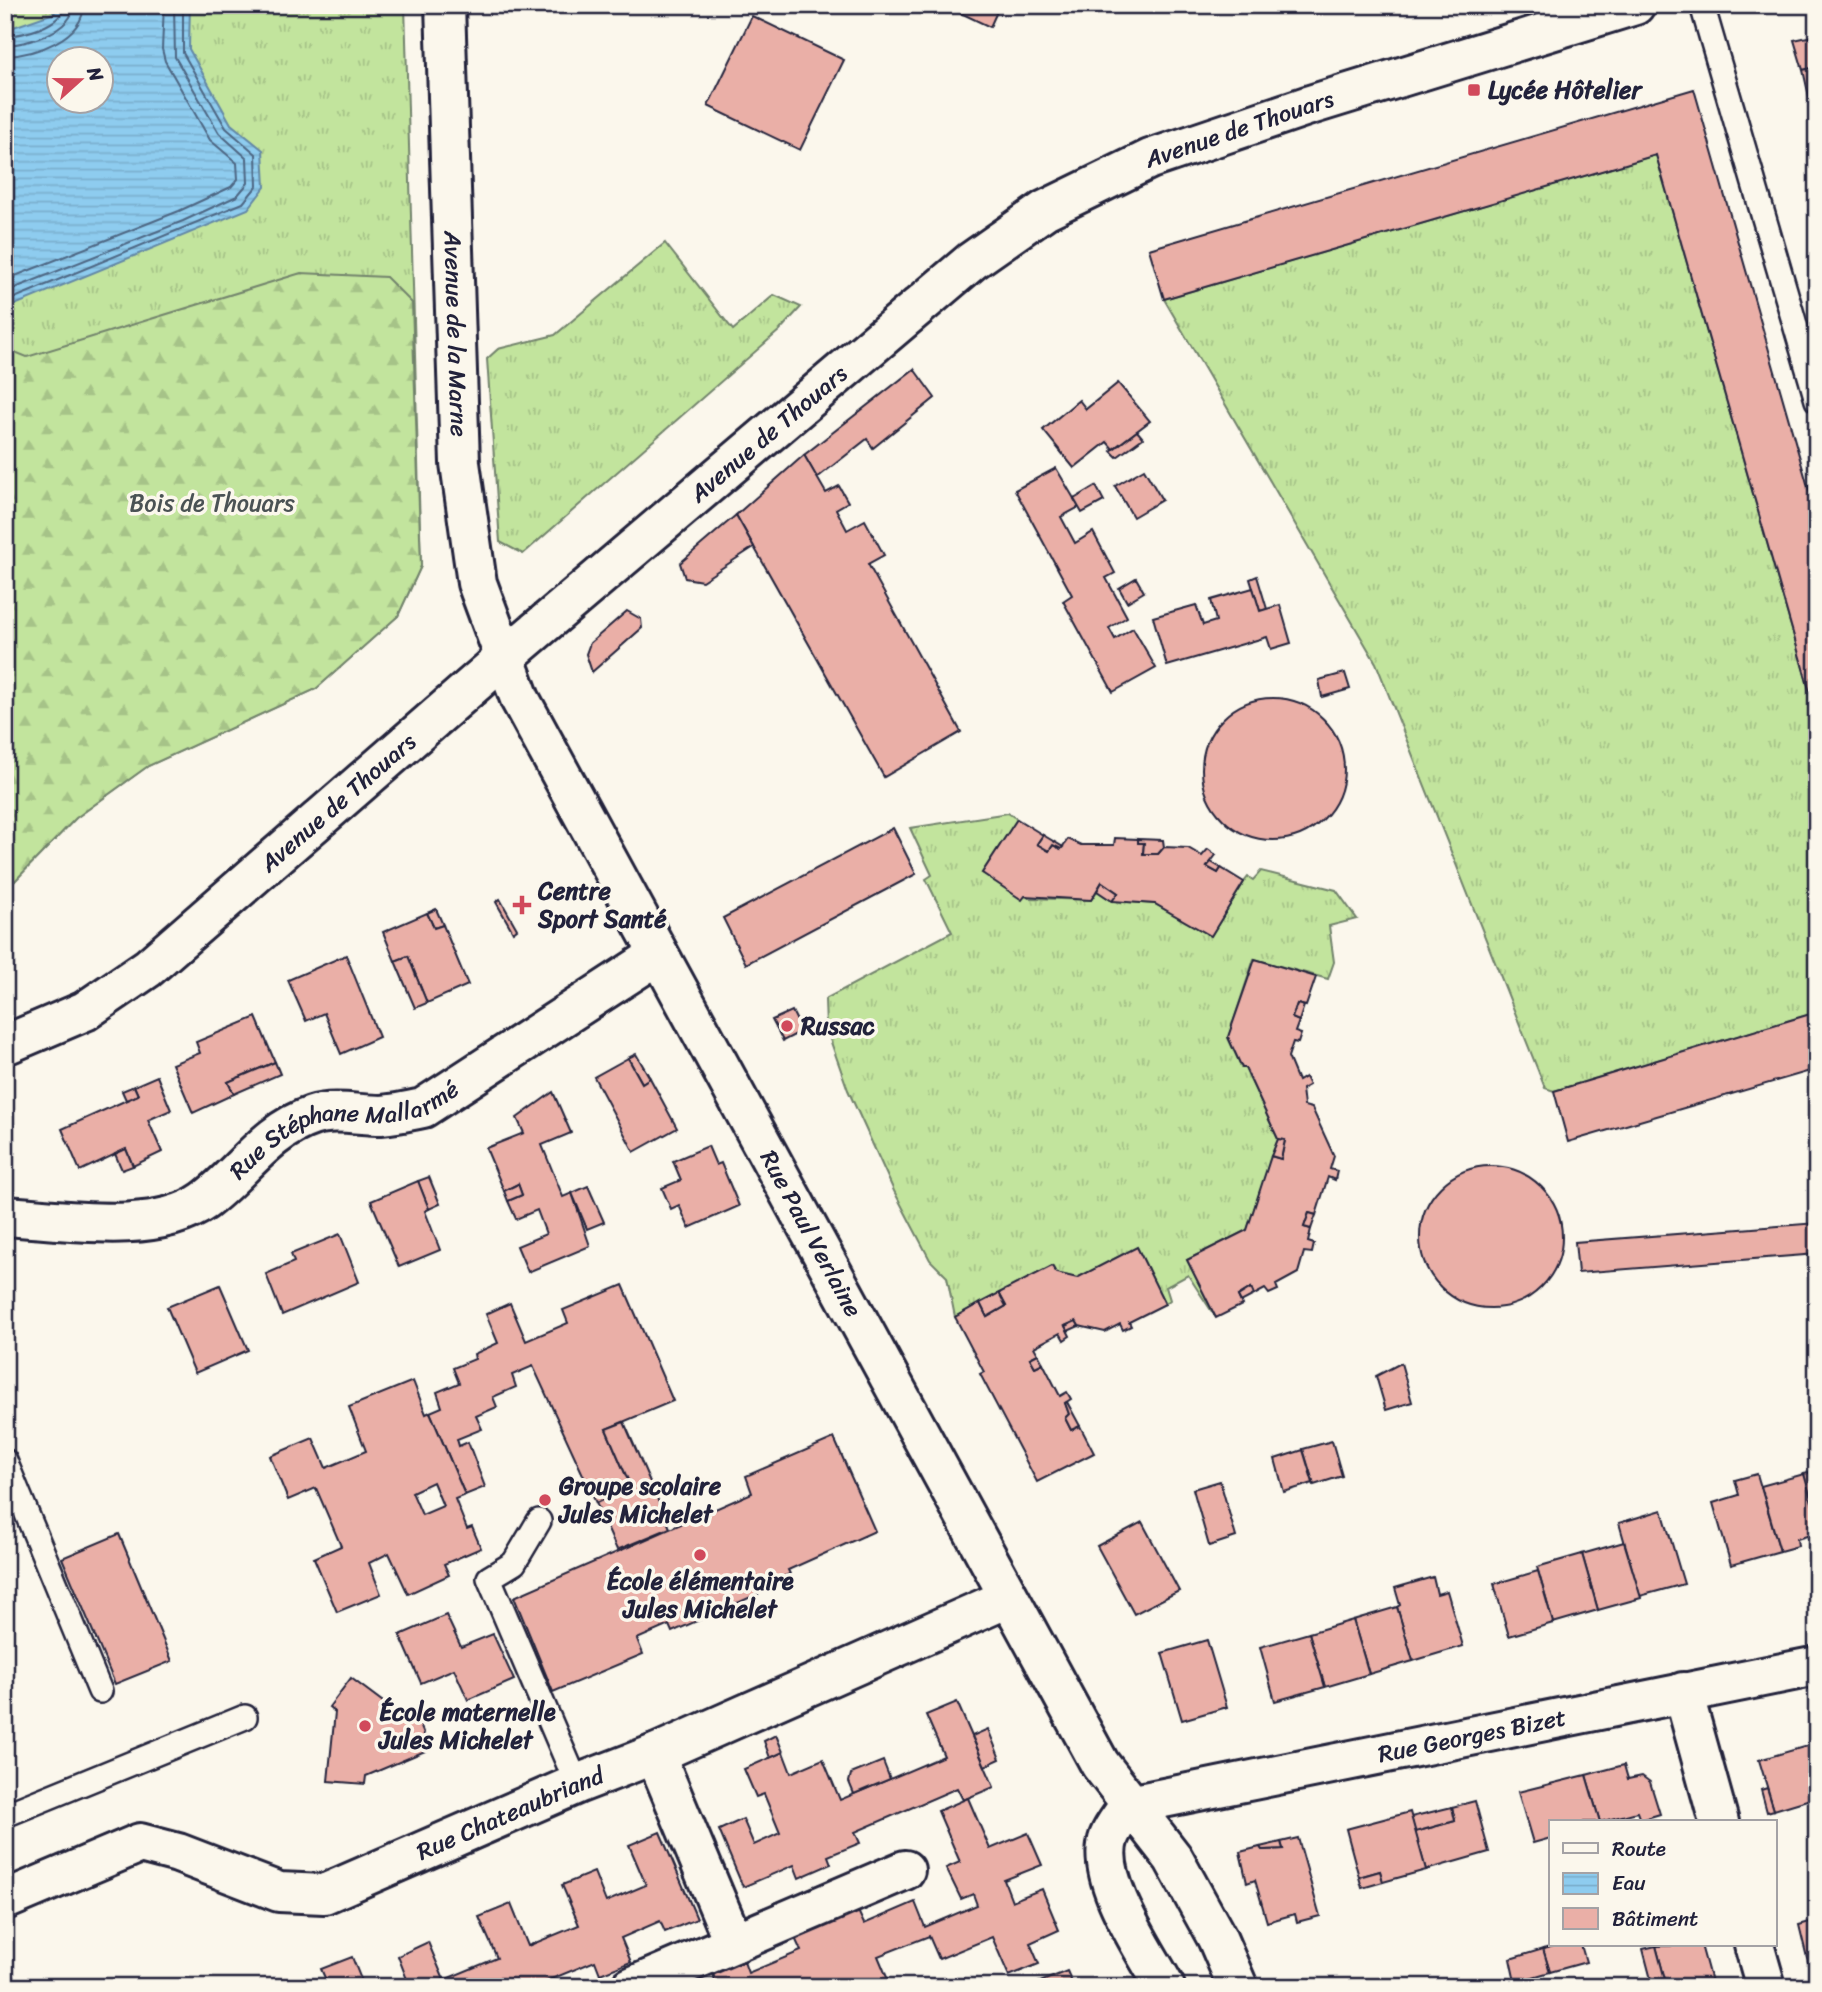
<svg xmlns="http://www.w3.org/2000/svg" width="1822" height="1992" font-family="Sriracha,sans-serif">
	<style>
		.grass { fill: url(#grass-tufts); stroke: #72836c; stroke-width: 2; fill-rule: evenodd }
		.forest { fill: url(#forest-firs); stroke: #72836c; stroke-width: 2 }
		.water { fill: url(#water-rules); stroke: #6388a7; stroke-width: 2; fill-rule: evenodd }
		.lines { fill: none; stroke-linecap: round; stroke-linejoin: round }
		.shore { stroke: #4d6683; stroke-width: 2 }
		.building { fill: #eaafa7; stroke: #22223b; stroke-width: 2; fill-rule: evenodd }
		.service-casing { stroke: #22223b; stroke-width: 28 }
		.minor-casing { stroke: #22223b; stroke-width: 44 }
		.tertiary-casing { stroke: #22223b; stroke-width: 44 }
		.service { stroke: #fbf7ec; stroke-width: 23 }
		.minor { stroke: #fbf7ec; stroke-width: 38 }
		.tertiary { stroke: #fbf7ec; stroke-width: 38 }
		.poi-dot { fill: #d1495b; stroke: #fbf7ec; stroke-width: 2.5 }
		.labels { text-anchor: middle; stroke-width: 7; stroke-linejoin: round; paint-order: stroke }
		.poi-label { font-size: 24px; font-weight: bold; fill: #22223b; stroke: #fbf7ec; text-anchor: start }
		.street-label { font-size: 24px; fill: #22223b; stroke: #fbf7ec }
		.park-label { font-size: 24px; fill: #4a5254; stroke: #fbf7ec }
	</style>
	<defs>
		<pattern id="grass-tufts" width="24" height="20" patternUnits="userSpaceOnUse" patternTransform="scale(1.75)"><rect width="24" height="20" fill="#c2e49d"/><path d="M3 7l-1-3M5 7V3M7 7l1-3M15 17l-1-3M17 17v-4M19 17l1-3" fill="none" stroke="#a6c388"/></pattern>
		<pattern id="forest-firs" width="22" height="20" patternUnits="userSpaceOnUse" patternTransform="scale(1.75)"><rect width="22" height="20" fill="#c2e49d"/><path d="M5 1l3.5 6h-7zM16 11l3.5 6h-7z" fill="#a6c388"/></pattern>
		<pattern id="water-rules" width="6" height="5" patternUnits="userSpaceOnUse" patternTransform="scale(1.75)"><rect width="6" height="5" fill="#8eccef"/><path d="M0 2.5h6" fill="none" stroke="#7aafce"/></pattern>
	</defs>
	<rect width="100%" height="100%" fill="#fbf7ec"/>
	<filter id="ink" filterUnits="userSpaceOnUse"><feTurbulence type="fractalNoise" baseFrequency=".0143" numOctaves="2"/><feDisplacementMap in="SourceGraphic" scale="14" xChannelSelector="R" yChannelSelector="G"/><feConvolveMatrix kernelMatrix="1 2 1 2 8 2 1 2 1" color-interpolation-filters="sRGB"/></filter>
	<g filter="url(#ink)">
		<g class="grass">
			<path d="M5,5H405L421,566L398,616L316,689L148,766L76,818L5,891ZM60,60H102V102H60Z"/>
			<polygon points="1656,155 1817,717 1817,1012 1554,1091 1545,1088 1376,663 1164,299"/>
			<polygon points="665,243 733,330 774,295 801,307 780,330 523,554 500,542 487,359 498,349 555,335"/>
			<polygon points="1008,813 1017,819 982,873 1029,898 1091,900 1097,891 1112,901 1155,904 1211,936 1244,882 1248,877 1253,880 1261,871 1336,890 1357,919 1329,926 1334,962 1328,979 1254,959 1228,1038 1242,1068 1245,1068 1278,1139 1247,1230 1187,1260 1216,1318 1188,1275 1166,1287 1170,1300 1165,1304 1137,1247 1077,1278 1056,1273 1052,1266 955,1317 947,1277 930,1260 894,1191 848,1090 826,1028 825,999 952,932 926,879 932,875 910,828"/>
		</g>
		<polygon class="forest" points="301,273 386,277 412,303 421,566 398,616 316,689 148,766 76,818 5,891 5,348 27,357"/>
		<path class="water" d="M60,5H190L189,49L231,124L263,150L265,187L248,209L5,309V30L54,13ZM60,60H102V102H60Z"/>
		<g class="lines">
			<g class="shore">
				<path d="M5,36C23,35 62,26 65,5"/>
				<path d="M5,45C27,44 72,32 74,5"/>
				<path d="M5,56C34,55 83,39 84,5"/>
				<polyline points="5,280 179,211 231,187 238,179 237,163 210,140 165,61 162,49 164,5"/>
				<polyline points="5,292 183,221 237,196 248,183 247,158 219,133 175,57 174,5"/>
				<polyline points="5,302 243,203 257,186 256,154 226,128 183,53 183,5"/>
			</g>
		</g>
		<g class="building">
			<polygon points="944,5 1000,5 990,27"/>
			<polygon points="752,16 844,60 800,150 708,106"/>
			<polygon points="1817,35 1817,67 1803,70 1794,40"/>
			<polygon points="1817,67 1817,99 1810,101 1803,70"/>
			<polygon points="1694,89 1817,518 1817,717 1656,155 1164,299 1149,249"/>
			<polygon points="1817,99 1817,113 1814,114 1810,101"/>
			<polygon points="1817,208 1817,230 1815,231 1809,210"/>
			<polygon points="914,369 935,398 873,448 867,439 817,478 804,455"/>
			<polygon points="1118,383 1150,421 1113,449 1107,442 1074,468 1043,430 1079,400 1086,409"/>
			<polygon points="1137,431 1143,438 1117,457 1111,451"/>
			<polygon points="804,455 826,493 839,486 848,502 836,509 847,530 865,520 884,555 868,564 961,732 884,777 736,515"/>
			<polygon points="1056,468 1079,507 1061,517 1075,543 1093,532 1115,573 1106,578 1127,617 1109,628 1115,639 1133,628 1156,668 1113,692 1063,601 1072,595 1015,490"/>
			<polygon points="1144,469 1162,500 1133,517 1115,486"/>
			<polygon points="1096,486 1104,501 1082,513 1074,499"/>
			<polygon points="736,515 754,547 702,581 685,578 680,563"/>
			<polygon points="1257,576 1267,609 1260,611 1250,579"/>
			<polygon points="1136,578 1144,592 1127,602 1119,588"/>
			<polygon points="1253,588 1260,611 1280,605 1291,643 1271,649 1267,637 1167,666 1153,617 1196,605 1203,625 1216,621 1211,600"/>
			<polygon points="627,611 641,619 642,628 592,672 586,654 590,643"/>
			<polygon points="1345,673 1350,689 1322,697 1319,680"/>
			<circle cx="1273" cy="769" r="71"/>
			<polygon points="1017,819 1043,835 1037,844 1049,851 1053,845 1061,849 1068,839 1081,845 1114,845 1115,838 1138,839 1138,843 1144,843 1143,854 1158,854 1164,847 1188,848 1202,856 1208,849 1216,855 1207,867 1218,873 1221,868 1244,882 1211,936 1155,904 1112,901 1118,893 1102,882 1091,900 1025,896 1022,900 982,873"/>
			<polygon points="893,828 916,874 746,964 723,918"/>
			<polygon points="1043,835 1063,847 1061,849 1053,845 1049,851 1037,844"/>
			<polygon points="1138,839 1163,840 1164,847 1158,854 1143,854 1144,843 1138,843"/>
			<polygon points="1211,862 1221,868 1218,873 1207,867"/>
			<polygon points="1102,882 1118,893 1112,901 1097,891"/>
			<polygon points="500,899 517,929 513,932 496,902"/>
			<polygon points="436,909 443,925 434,928 427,913"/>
			<polygon points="427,913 434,928 443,925 468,985 427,1003 408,956 395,961 383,932"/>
			<polygon points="346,955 379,1037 341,1054 324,1013 306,1021 288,980"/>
			<polygon points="408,956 427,1003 415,1008 395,961"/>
			<polygon points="1255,959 1316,977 1306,1006 1297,1004 1292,1018 1299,1021 1295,1032 1301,1034 1298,1043 1293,1042 1288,1057 1298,1081 1305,1077 1309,1085 1302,1089 1304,1106 1312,1108 1334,1156 1330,1169 1337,1171 1335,1180 1328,1177 1316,1215 1309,1213 1304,1227 1311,1229 1308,1242 1314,1244 1312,1253 1304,1252 1298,1273 1276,1285 1278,1290 1269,1294 1265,1289 1254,1295 1251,1288 1238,1296 1242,1305 1216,1318 1187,1260 1247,1230 1271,1156 1281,1159 1285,1140 1278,1139 1245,1068 1242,1068 1228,1037"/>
			<polygon points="1297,1004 1304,1006 1299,1021 1292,1018"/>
			<polygon points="792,1011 802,1031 783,1041 772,1020"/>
			<polygon points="1817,1012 1817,1069 1568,1142 1554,1091"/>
			<polygon points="256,1017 275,1062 228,1082 234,1094 193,1113 172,1064 200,1053 196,1042"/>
			<polygon points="636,1054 650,1078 642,1083 628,1058"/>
			<polygon points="628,1058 642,1083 650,1078 677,1128 634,1152 594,1077"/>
			<polygon points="275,1062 280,1074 234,1094 228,1082"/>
			<polygon points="157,1076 171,1110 148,1120 162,1152 133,1166 126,1149 80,1171 62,1129 138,1095 134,1086"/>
			<polygon points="134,1086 138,1095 126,1100 122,1091"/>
			<polygon points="553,1092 571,1133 542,1145 563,1197 572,1193 590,1246 528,1272 517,1246 546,1234 537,1210 516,1219 508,1201 522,1195 518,1184 504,1191 486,1148 524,1133 517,1118"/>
			<polygon points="1278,1139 1285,1140 1281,1159 1271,1156"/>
			<polygon points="708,1146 716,1165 721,1163 739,1206 689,1228 679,1205 671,1209 662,1188 681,1180 673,1161"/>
			<polygon points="126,1149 133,1166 122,1170 115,1154"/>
			<circle cx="1491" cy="1237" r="71"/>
			<polygon points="429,1177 440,1204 429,1209 418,1181"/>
			<polygon points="418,1181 429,1209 425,1211 440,1250 399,1267 371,1201"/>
			<polygon points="518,1184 522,1195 508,1201 504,1191"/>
			<polygon points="588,1186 604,1222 587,1229 572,1193"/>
			<polygon points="1309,1213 1316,1215 1311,1229 1304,1227"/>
			<polygon points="1817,1223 1817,1254 1578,1273 1575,1242"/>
			<polygon points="340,1234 359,1282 282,1315 266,1274 294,1262 291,1254"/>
			<polygon points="1137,1247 1165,1304 1129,1322 1131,1326 1123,1330 1120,1324 1105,1332 1079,1326 1076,1321 1065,1326 1070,1336 1064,1340 1060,1333 1034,1347 1038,1354 1030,1358 1035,1367 1043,1363 1060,1396 1067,1392 1071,1399 1065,1403 1069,1414 1065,1418 1071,1430 1080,1426 1094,1453 1037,1482 980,1374 984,1372 955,1317 980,1303 987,1317 1006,1306 999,1293 1052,1266 1056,1273 1077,1278"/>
			<polygon points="1817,1275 1817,1297 1811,1277"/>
			<polygon points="220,1285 248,1350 195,1373 167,1307"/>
			<polygon points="623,1285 673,1401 606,1429 631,1487 596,1503 533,1366 512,1375 516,1387 493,1397 497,1407 476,1416 482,1429 457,1439 459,1446 468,1442 485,1487 465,1495 430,1412 442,1407 437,1392 459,1383 453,1368 475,1359 474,1354 498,1343 486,1314 510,1303 526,1341 568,1323 563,1310"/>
			<polygon points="1251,1288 1254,1295 1241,1302 1238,1296"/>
			<polygon points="999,1293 1006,1306 987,1317 980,1303"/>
			<polygon points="1076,1321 1079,1326 1068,1331 1065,1326"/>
			<polygon points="1038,1354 1043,1363 1035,1367 1030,1358"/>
			<polygon points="1401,1363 1412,1402 1386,1410 1376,1376"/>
			<path d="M413,1381L426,1414L430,1412L465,1495L455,1499L467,1529L472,1527L481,1548L444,1564L449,1575L408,1594L389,1553L369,1563L381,1594L337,1612L314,1558L341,1546L316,1488L288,1500L270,1456L313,1438L326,1468L366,1451L349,1407ZM433,1482L443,1506L422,1515L412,1492Z"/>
			<polygon points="1067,1402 1080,1426 1071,1430 1065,1418 1069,1414 1065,1403"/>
			<polygon points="624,1422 670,1528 617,1550 596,1503 631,1487 606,1429"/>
			<polygon points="834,1438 875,1531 788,1570 790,1574 756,1588 758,1594 672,1632 669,1625 637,1639 643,1654 553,1692 514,1597 752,1493 746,1476"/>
			<polygon points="1332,1441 1342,1476 1314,1485 1303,1449"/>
			<polygon points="1303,1450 1313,1483 1284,1492 1275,1459"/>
			<polygon points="1817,1471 1817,1520 1804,1474"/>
			<polygon points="1757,1474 1780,1551 1731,1565 1713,1503 1739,1495 1735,1480"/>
			<polygon points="1804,1474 1817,1520 1817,1533 1797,1539 1798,1546 1780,1551 1761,1486"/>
			<polygon points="1220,1481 1236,1537 1209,1546 1193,1489"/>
			<polygon points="1662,1510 1684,1584 1640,1596 1619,1523"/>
			<polygon points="1142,1522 1179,1591 1134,1614 1097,1546"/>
			<polygon points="119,1534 172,1661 115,1684 62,1558"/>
			<polygon points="1624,1542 1641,1598 1598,1610 1582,1554"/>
			<polygon points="1582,1554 1598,1610 1553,1623 1537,1567"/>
			<polygon points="1538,1571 1553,1623 1509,1636 1494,1584"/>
			<polygon points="1433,1577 1437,1594 1447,1591 1463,1646 1413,1661 1397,1607 1400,1605 1395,1588"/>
			<polygon points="1397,1607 1413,1661 1369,1674 1353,1620"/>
			<polygon points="446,1615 461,1647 493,1634 514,1680 468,1700 454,1669 421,1683 400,1635"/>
			<polygon points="1353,1620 1369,1674 1325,1687 1309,1633"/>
			<polygon points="1309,1633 1325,1687 1275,1701 1260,1647"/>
			<polygon points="1207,1640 1227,1707 1182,1720 1162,1653"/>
			<polygon points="351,1678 406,1719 416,1715 430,1749 366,1776 365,1784 328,1781 335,1712 329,1707"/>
			<polygon points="957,1702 994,1787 963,1800 957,1788 855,1832 860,1843 828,1856 831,1864 799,1878 794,1865 743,1887 719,1830 743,1819 754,1845 780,1833 764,1794 756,1797 744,1769 783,1752 791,1773 823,1759 840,1800 944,1756 926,1715"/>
			<polygon points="988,1729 1000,1759 985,1766 972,1736"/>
			<polygon points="776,1735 783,1752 770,1758 764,1741"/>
			<polygon points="1814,1744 1817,1756 1817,1797 1774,1810 1759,1760"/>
			<polygon points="883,1761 890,1779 854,1794 849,1782 851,1774"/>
			<polygon points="1624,1765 1628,1779 1642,1776 1650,1782 1660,1814 1640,1820 1637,1812 1600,1822 1586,1775"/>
			<polygon points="1586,1775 1600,1822 1551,1822 1551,1838 1533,1843 1518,1792"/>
			<polygon points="1767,1788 1774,1810 1767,1812 1761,1790"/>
			<polygon points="968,1798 990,1849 1028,1833 1042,1865 1004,1880 1012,1901 1042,1889 1059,1930 1030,1943 1039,1964 1009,1976 992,1937 939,1959 929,1936 878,1956 891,1987 816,1987 814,1983 806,1987 716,1987 713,1972 743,1959 748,1973 801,1951 795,1938 858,1911 864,1924 915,1902 925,1927 977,1905 973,1894 961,1899 946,1868 960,1862 938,1811"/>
			<polygon points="1475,1801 1489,1852 1426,1870 1415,1832 1455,1821 1452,1807"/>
			<polygon points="1452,1807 1455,1821 1415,1832 1411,1817"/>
			<polygon points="1410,1812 1426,1870 1383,1882 1380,1871 1359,1877 1346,1829"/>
			<polygon points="660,1832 697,1919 665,1932 660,1921 621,1938 631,1962 600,1974 595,1961 544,1982 546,1987 410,1987 398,1956 428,1942 444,1980 497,1958 479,1917 511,1904 528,1946 579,1925 562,1885 594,1872 606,1902 646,1885 629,1845"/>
			<polygon points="1298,1838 1320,1916 1297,1922 1295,1914 1267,1922 1255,1880 1247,1883 1240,1852 1260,1847 1262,1850 1283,1849 1281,1842"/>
			<polygon points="1281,1842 1283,1849 1262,1850 1260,1847"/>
			<polygon points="1380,1871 1383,1882 1362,1888 1359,1877"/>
			<polygon points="1817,1920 1817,1964 1809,1966 1799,1925"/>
			<polygon points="1557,1945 1581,1945 1586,1962 1550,1972 1543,1949"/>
			<polygon points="1701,1945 1712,1985 1667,1987 1656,1946"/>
			<polygon points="1656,1946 1667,1987 1653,1987 1643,1949"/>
			<polygon points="1543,1949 1550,1972 1515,1982 1510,1959"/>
			<polygon points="352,1957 364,1987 329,1987 321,1969"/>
			<polygon points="1817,1964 1817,1983 1814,1983 1809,1966"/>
			<polygon points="1067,1971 1074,1987 1036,1987 1035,1984"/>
		</g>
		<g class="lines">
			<g class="service-casing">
				<g id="service">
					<polyline points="1702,5 1817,400"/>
					<polyline points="5,1461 100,1691"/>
					<polyline points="539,1521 514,1563 489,1578 577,1784"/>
					<polyline points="5,1815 245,1717"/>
				</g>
			</g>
			<g class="minor-casing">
				<g id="minor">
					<path id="s1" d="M445,5L460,463L477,583L520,699L1100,1764L1173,1858L1217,1938L1238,1987"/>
					<path id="s2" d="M5,1216C62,1219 155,1236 204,1201C241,1174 266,1131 312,1116C334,1109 358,1115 381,1115C395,1114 409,1111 423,1108L658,955"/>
					<polyline points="1683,1692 1719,1822"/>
					<polyline points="655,1754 734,1943"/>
					<path id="s3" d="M1129,1805L1817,1666"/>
					<path d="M1129,1805C1123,1815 1113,1826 1109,1837C1094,1878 1146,1952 1165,1987"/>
					<path id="s4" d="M5,1900L140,1843L178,1853L279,1892L324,1894L577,1784L655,1754L1008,1598"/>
					<polyline points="1754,1945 1766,1987"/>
					<polyline points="631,1987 905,1870"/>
				</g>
			</g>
			<g class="tertiary-casing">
				<g id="tertiary">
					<path id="s5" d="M5,1045L85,1011L148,968L504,658L972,261L1045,210L1150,159L1307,106L1635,5"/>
				</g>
			</g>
			<use href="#service" class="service"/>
			<use href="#minor" class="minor"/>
			<use href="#tertiary" class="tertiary"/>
		</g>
	</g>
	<g class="poi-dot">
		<rect x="1467" y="83" width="14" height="14" rx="3.5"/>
		<path d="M518.5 894.5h7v7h7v7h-7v7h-7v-7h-7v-7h7z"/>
		<circle cx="787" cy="1026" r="7"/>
		<circle cx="545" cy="1500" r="7"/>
		<circle cx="700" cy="1555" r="7"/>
		<circle cx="365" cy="1726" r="7"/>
	</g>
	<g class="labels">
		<g class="poi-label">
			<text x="1488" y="98">Lycée Hôtelier</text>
			<text x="538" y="899">Centre<tspan x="538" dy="28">Sport Santé</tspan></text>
			<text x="801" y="1034">Russac</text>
			<text x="559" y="1494">Groupe scolaire<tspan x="559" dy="28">Jules Michelet</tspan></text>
			<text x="700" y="1589" text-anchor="middle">École élémentaire<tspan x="700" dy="28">Jules Michelet</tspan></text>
			<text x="379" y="1720">École maternelle<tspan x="379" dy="28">Jules Michelet</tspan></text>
		</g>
		<g class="street-label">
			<text dy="8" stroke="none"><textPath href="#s5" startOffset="1549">Avenue de Thouars</textPath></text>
			<text dy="8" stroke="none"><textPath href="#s1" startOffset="329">Avenue de la Marne</textPath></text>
			<text dy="8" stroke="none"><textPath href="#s5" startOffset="982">Avenue de Thouars</textPath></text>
			<text dy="8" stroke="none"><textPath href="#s5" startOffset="415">Avenue de Thouars</textPath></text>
			<text dy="8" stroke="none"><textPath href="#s2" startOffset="368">Rue Stéphane Mallarmé</textPath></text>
			<text dy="8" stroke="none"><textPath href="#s1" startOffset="1312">Rue Paul Verlaine</textPath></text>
			<text dy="8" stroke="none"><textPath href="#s3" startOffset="350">Rue Georges Bizet</textPath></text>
			<text dy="8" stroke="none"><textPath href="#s4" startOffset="542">Rue Chateaubriand</textPath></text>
		</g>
		<g class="park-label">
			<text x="212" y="511">Bois de Thouars</text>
		</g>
	</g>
	<rect width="1822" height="1992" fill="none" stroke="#fbf7ec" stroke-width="28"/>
	<rect x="14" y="14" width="1794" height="1964" fill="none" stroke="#22223b" stroke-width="2.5" filter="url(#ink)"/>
	<rect x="1549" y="1820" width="228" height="126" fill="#fbf7ec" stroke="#a4a2a5" stroke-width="2"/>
	<rect x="1563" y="1843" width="35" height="10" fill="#fbf7ec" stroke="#a4a2a5" stroke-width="2"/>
	<text x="1612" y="1856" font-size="21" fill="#22223b">Route</text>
	<rect x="1563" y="1873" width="35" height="21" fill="url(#water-rules)" stroke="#a4a2a5" stroke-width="2"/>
	<text x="1612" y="1890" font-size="21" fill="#22223b">Eau</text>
	<rect x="1563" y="1908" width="35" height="21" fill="#eaafa7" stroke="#a4a2a5" stroke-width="2"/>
	<text x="1612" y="1926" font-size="21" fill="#22223b">Bâtiment</text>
	<g transform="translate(80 80) rotate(69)"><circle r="33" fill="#fbf7ec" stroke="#a4a2a5" stroke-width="2"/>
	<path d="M0-5L12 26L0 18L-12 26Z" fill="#d1495b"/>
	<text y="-10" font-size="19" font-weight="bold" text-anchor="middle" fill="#22223b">N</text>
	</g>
</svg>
